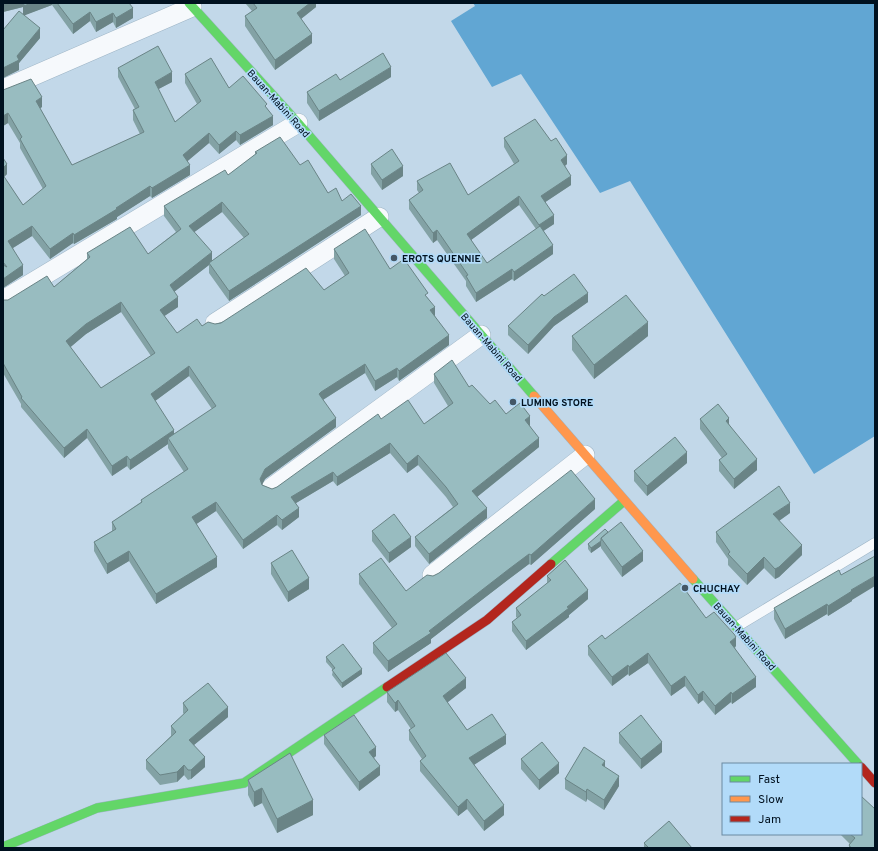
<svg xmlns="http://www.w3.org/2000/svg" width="878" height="851" font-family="Overpass,sans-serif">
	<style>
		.water { fill: #61a6d3 }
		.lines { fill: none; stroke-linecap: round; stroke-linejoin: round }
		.lane-casing { stroke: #9db4c5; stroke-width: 11 }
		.street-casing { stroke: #9db4c5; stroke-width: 20 }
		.fast-casing { stroke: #9db4c5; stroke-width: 10 }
		.slow-casing { stroke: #9db4c5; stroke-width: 10 }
		.jam-casing { stroke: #9db4c5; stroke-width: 10 }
		.lane { stroke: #f6f9fc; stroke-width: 10 }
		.street { stroke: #f6f9fc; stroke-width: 19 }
		.fast { stroke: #63d668; stroke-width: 9 }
		.slow { stroke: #ff974d; stroke-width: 9 }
		.jam { stroke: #b3261e; stroke-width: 9 }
		.wall { fill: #83a2a5; fill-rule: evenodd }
		.shaded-wall { fill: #6a8486 }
		.building { fill: #98bcc0; stroke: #6a8486; fill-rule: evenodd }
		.poi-dot { fill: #445766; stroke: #b2dbf9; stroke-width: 1.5 }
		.labels { text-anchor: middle; stroke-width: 3.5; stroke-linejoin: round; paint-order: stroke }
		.street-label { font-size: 10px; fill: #00111f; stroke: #b2dbf9 }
		.poi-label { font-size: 10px; font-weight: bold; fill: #00111f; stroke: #b2dbf9; text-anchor: start }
	</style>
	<rect width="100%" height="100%" fill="#c2d8e9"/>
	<polygon class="water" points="473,3 875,3 875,436 814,474 630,181 600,193 521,74 492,87 451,21 475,6"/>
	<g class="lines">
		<g class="lane-casing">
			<polyline id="lane" points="736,627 875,543"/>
		</g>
		<g class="street-casing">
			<g id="street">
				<polyline points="3,89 192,7"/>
				<polyline points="3,300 298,123"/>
				<polyline points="215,323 379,217"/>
				<polyline points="271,488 481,335"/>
				<polyline points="432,575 585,455"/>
			</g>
		</g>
		<g class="fast-casing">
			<g id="fast">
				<polyline points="189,3 298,123 534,396"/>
				<polyline points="551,564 624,501"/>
				<polyline points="693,579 858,764"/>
				<polyline points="3,847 97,808 244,783 387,687"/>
			</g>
		</g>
		<g class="slow-casing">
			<polyline id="slow" points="534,396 693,579"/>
		</g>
		<g class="jam-casing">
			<g id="jam">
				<polyline points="387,687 487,620 551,564"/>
				<polyline points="861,767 875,783"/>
			</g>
		</g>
		<use href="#lane" class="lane"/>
		<use href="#street" class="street"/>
		<use href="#fast" class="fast"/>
		<use href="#slow" class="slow"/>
		<use href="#jam" class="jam"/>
	</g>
	<g class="wall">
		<polygon points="3,3 129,3 133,18 116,28 113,22 96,32 90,21 73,34 52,5 24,15 40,38 19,63 19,70 3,78 3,30 23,14 23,7 3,12"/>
		<polygon points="245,3 316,3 316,7 301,19 312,43 275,70 245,26 245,16 252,11"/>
		<polygon points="118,68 172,82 158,89 175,122 197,104 185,83 185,74 229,88 267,108 273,125 240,145 236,140 219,154 209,143 187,161 190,175 152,198 150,196 117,217 117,219 74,244 73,243 50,259 32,236 13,248 23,275 3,288 3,158 7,174 4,177 23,205 43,189 20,148 20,143 8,123 3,126 3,90 42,107 40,108 72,165 140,134 133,120 133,110 135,109 118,77"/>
		<polygon points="391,77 319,121 307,103 307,92 340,80"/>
		<path d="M504,138L567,164L565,166L571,185L545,202L554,224L543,231L553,254L514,281L512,279L476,302L466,286V281L437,240L433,243L409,209V200L419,193L417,190V181L468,195L514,164L504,147ZM519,205L536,229L487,263L471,240Z"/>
		<path d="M255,152L300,165L328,193L342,201L361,215L229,301L209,273V265L174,292L178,307L164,316L177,333L202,326L215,324L324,290L345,276L334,259V249L390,269L428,298L435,316L449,345L399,381L397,377L375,391L365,373L323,400L336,427L265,479L262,484V485L272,489L277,487L381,419L424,424L448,406L434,383V374L469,387L490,404L506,414L530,426L539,447L477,497L487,518L429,564L415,546V537L453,507L446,497L418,465L407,473L390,453L337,486L333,481L296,503L299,517L282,530L277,525L243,549L216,511L196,524L217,567L156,604L129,561L107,574L94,551V542L112,531V522L141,502V500L184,472L168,448V444L130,470L127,466L112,476L87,438L64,458L21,407V404L3,373V300H8L54,287L87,259V253L148,254L176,232L164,216V206L228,175L255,155ZM222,212L244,238L212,261L194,232ZM121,312L151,356L101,388L70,347L86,334ZM189,376L212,409L174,434L155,401Z"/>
		<polygon points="371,164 403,176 382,190 371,174"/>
		<polygon points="544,296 588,302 554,326 528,354 508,335 508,326"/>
		<polygon points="572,336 648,336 594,379 572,350"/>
		<polygon points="700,419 729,424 757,470 734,489 719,471 719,460 722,458 700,429"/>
		<polygon points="687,463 647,496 634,481 634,471"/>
		<polygon points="595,509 531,565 529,564 509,579 431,639 431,643 388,672 373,653 373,643 392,628 359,584 359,574 406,591 433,576"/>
		<polygon points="790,513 779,521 802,555 779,577 775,579 764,568 747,585 728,565 728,559 716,542 716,532"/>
		<polygon points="372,531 411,547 389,563 372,541"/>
		<polygon points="608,532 643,561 622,577 601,548 601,546 591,553 588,549 588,544"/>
		<polygon points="271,563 309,589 288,602 271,574"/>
		<polygon points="547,576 588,599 569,615 569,617 526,650 512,631 512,622 517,618 516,617 516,608 547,584"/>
		<polygon points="852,600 852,601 828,616 827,614 785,639 774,619 774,608"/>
		<polygon points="706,618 736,646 735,648 756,687 732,704 731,702 715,715 703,700 698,704 685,686 671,696 648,663 629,676 628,674 612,686 588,655 588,646 605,639"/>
		<polygon points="326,657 362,674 342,688 332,675 333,670 326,662"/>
		<polygon points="466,688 447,702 467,730 506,744 474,765 504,815 484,831 467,809 458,816 420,771 420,761 422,759 409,740 409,730 411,729 398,710 395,712 387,702 387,692"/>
		<polygon points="183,703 228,717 194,745 205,767 191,779 188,780 184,775 177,782 160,785 146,769 146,760 171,736 171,726 184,714 183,713"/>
		<polygon points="619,733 662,752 641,769 619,743"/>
		<polygon points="324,735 376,756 374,758 380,775 359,791 324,744"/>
		<polygon points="521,759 559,773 539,790 521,769"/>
		<polygon points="605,767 619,786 604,810 587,799 586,802 565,789 565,779"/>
		<polygon points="248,780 313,815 277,833 262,803 254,807 248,795"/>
		<polygon points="840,834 861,834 875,848 849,848 849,845 850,844"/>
		<polygon points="644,843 692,848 644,848"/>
	</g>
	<g class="shaded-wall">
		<polygon points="3,3 52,3 52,5 23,16 23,7 3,12"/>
		<polygon points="310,3 316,3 316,7 297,22 297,13"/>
		<polygon points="133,8 133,18 116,28 116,18"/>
		<polygon points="90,12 90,21 73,34 73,24"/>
		<polygon points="113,13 113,22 96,32 96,22"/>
		<polygon points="40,28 40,38 19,63 19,70 3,78 3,68 17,56"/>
		<polygon points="312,34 312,43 275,70 275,60"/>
		<polygon points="391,67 391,77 319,121 319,111"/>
		<polygon points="172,72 172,82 155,91 155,82"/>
		<polygon points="42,97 42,107 36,111 36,101"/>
		<polygon points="8,113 8,123 3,126 3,116"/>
		<polygon points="273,116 273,125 240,145 240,135"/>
		<polygon points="236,131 236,140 219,154 219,145"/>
		<polygon points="209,133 209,143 183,165 183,155"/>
		<polygon points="567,155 567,164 561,169 561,160"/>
		<polygon points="7,164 7,174 3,178 3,168"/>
		<polygon points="190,165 190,175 152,198 152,188"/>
		<polygon points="403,166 403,176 382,190 382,180"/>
		<polygon points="571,176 571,185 541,205 541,196"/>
		<polygon points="150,186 150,196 117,217 117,219 74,244 74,235"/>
		<polygon points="519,196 519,205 467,243 467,234"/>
		<polygon points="222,202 222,212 189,236 189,226"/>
		<polygon points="361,206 361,215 229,301 229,291"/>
		<polygon points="554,215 554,224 539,234 539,225"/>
		<polygon points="32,226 32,236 8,251 8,241"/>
		<polygon points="437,230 437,240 433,243 433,233"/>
		<polygon points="73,233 73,243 50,259 50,249"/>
		<polygon points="553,245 553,254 514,281 514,272"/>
		<polygon points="212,252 212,262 209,263 209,265 170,295 170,285"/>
		<polygon points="23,265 23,275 3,288 3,279"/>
		<polygon points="512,269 512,279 476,302 476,293"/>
		<polygon points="588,293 588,302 554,326 528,354 528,345 554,317"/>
		<polygon points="178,297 178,307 160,319 160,310"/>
		<polygon points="121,302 121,312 86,334 66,351 66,341 86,324"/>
		<polygon points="435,307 435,317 430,310"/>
		<polygon points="648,322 648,336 594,379 594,365"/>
		<polygon points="449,335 449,345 399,381 399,371"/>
		<polygon points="365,364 365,373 321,401 319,394 321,392"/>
		<polygon points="189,366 189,376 151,404 151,394"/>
		<polygon points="397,368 397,377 375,391 375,381"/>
		<polygon points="530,416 530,426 525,430 525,420"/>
		<polygon points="336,418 336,427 265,479 260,489 260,479 265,469"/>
		<polygon points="729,418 729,428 726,421"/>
		<polygon points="87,429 87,438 64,458 64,448"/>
		<polygon points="174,430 174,440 168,438 168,444 130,470 130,460"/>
		<polygon points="539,438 539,447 472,501 472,491"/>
		<polygon points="390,443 390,453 337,486 337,477"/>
		<polygon points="687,452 687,463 647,496 647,486"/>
		<polygon points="418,455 418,465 407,473 407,464"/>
		<polygon points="127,456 127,466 112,476 112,466"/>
		<polygon points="757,459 757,470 734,489 734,479"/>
		<polygon points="333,472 333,481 291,506 291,497"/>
		<polygon points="595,499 595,509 531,565 531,555"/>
		<polygon points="216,502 216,511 192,527 192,517"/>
		<polygon points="790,503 790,513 773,525 773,514"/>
		<polygon points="299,508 299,517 282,530 282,520"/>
		<polygon points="487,508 487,518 429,564 429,554"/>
		<polygon points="277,515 277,525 243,549 243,540"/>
		<polygon points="411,537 411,547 389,563 389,553"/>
		<polygon points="601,541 601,546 591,553 591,548"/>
		<polygon points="802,545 802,555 779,577 775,579 775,569"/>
		<polygon points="129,551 129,561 107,574 107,564"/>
		<polygon points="643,551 643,561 622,577 622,567"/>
		<polygon points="529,554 529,564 509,579 431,639 431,643 388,672 388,661 429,631 509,569"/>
		<polygon points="217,557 217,567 156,604 156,594"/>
		<polygon points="764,557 764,568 747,585 747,574"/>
		<polygon points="875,576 875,586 852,600 852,601 828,616 828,606 851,590"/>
		<polygon points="309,578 309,589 288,602 288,592"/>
		<polygon points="588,590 588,599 569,615 569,617 526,650 526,641"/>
		<polygon points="827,604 827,614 785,639 785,629"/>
		<polygon points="736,637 736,646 730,651 730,642"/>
		<polygon points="648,653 648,663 629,676 629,667"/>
		<polygon points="628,665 628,674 612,686 612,677"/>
		<polygon points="362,669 362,674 342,688 342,683"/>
		<polygon points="685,676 685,686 671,696 671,686"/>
		<polygon points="756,677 756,687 732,704 732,694"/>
		<polygon points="466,678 466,688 443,706 443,696"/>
		<polygon points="703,691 703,700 698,704 698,695"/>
		<polygon points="731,692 731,702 715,715 715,706"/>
		<polygon points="398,700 398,710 395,712 395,703"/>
		<polygon points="228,707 228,717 189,749 189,740"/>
		<polygon points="506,735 506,744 469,768 469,758"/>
		<polygon points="662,742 662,752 641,769 641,759"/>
		<polygon points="376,747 376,756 369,761 369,752"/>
		<polygon points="205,757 205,767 191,779 191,770"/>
		<polygon points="605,761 605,771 602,765"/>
		<polygon points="559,763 559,773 539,790 539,780"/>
		<polygon points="184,765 184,775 177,782 177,772"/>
		<polygon points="380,766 380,775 359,791 359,782"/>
		<polygon points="619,776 619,786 604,810 604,800"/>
		<polygon points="262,788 262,803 254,807 254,792"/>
		<polygon points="587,789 587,799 586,802 586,792"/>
		<polygon points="467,799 467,809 458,816 458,807"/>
		<polygon points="313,800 313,815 277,833 277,819"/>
		<polygon points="504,805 504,815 484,831 484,821"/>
	</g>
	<g class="building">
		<polygon points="25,3 32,3 23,6"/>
		<polygon points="57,3 129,3 133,8 116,18 113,13 96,22 90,12 73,24"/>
		<polygon points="253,3 310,3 297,13 312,34 275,60 245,16 257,8"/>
		<polygon points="19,11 40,28 17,56 19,60 3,68 3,30"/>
		<polygon points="158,46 172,72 155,82 175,122 201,101 185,74 211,58 229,88 243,76 267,104 265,106 273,116 240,135 236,131 219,145 209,133 183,155 190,165 152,188 150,186 116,208 117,209 74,235 73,233 50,249 32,226 8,241 23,265 3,279 3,265 7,267 3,262 3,175 23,205 46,186 20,139 22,137 8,113 3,116 3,90 31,79 42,97 36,101 72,165 144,132 133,110 139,107 118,68"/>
		<polygon points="383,53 391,67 319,111 307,92 336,74 340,80"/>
		<polygon points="535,119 551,141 556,138 567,155 561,160 571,176 541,196 554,215 539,225 519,196 467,234 487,263 540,226 553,245 514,272 512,269 476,293 466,276 468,275 437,230 433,233 409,200 423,190 417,181 450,163 468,195 519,161 504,138"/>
		<path d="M280,137L300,165L308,160L328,193L336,188L342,201L351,194L361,206L229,291L209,263L249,234L222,202L189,226L212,252L170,285L178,297L160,310L177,333L197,319L202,326L208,322L215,324L221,323L306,268L324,290L349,273L334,249L365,229L390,269L404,259L428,293L425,295L435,307L430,310L449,335L399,371L397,368L375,381L365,364L321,392L319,394L336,418L265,469L260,479L262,485L272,489L277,487L378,414L381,419L408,400L424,424L453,403L434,374L452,360L469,387L472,385L490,404L495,400L506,414L520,403L530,416L525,420L539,438L472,491L487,508L429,554L415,537L458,504L446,487L418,455L407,464L390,443L337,477L333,472L291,497L299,508L282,520L277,515L243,540L216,502L192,517L217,557L156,594L129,551L107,564L94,542L116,529L112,522L142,502L141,500L188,469L168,438L216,406L189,366L151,394L174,430L130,460L127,456L112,466L87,429L64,448L21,398L22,397L3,363V300H8L47,276L54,287L90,257L87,253L130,227L148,254L181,229L164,206L225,170L228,175L257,153L255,152ZM121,302L155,353L101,388L66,341L86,324Z"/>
		<polygon points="392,149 403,166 382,180 371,164"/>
		<polygon points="3,158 7,164 3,168"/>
		<polygon points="574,274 588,293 554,317 528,345 508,326 542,294 544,296"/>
		<polygon points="626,295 648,322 594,365 572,336"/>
		<polygon points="718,404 729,418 726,421 757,459 734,479 719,460 727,454 700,419"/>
		<polygon points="675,437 687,452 647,486 634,471"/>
		<polygon points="571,470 595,499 531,555 529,554 509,569 429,631 431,633 388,661 373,643 397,624 359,574 381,558 406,591 427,575 433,576 439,573"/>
		<polygon points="779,486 790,503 773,514 802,545 779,567 775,569 764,557 747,574 728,554 730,552 716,532"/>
		<polygon points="394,514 411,537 389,553 372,531"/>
		<polygon points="621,522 643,551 622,567 601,538"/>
		<polygon points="605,529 608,532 601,538 601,541 591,548 588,544"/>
		<polygon points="292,550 309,578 288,592 271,563"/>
		<polygon points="875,556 875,576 851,590 852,591 828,606 827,604 785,629 774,608 839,570 841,575"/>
		<polygon points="565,560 588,590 567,607 569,608 526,641 512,622 521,615 516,608 551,580 547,576"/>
		<polygon points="680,583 706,618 714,612 734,634 736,637 730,642 756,677 732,694 731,692 715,706 703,691 698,695 685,676 671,686 648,653 629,667 628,665 612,677 588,646 602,635 605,639"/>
		<polygon points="343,644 362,669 342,683 332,670 335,668 326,657"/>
		<polygon points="446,653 466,678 443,696 467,730 492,714 506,735 469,758 504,805 484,821 467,799 458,807 420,761 426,756 409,730 415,726 398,700 395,703 387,692"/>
		<polygon points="208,683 228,707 189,740 205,757 191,770 188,770 184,765 177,772 160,775 146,760 176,732 171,726 188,710 183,703"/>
		<polygon points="354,715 376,747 369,752 380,766 359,782 324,735"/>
		<polygon points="641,715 662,742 641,759 619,733"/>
		<polygon points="542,742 559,763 539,780 521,759"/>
		<polygon points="584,747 605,761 602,765 619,776 604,800 587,789 586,792 565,779"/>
		<polygon points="290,753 313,800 277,819 262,788 254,792 248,780"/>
		<polygon points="861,796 875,809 875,848 851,848 849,845 855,838 850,834 861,834"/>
		<polygon points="669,821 692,848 649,848 644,843"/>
	</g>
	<g class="poi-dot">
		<circle cx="394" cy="258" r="4"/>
		<circle cx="513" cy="402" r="4"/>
		<circle cx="685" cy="588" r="4"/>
	</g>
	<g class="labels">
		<g class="street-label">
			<text transform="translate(279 103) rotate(48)" y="4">Bauan-Mabini Road</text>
			<text transform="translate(492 347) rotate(49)" y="4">Bauan-Mabini Road</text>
			<text transform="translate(745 636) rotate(48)" y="4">Bauan-Mabini Road</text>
		</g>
		<g class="poi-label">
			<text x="402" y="262">EROTS QUENNIE</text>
			<text x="521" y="406">LUMING STORE</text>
			<text x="693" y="592">CHUCHAY</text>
		</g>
	</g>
	<rect width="878" height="851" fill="none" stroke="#00111f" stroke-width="8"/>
	<rect x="722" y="763" width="140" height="72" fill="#b2dbf9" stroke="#6b8aa2"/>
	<rect x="730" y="776" width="20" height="6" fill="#63d668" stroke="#6b8aa2"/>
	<text x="758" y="783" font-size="12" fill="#00111f">Fast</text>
	<rect x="730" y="796" width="20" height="6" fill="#ff974d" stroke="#6b8aa2"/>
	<text x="758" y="803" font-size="12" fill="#00111f">Slow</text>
	<rect x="730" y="816" width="20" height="6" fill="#b3261e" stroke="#6b8aa2"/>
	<text x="758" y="823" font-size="12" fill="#00111f">Jam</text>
</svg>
